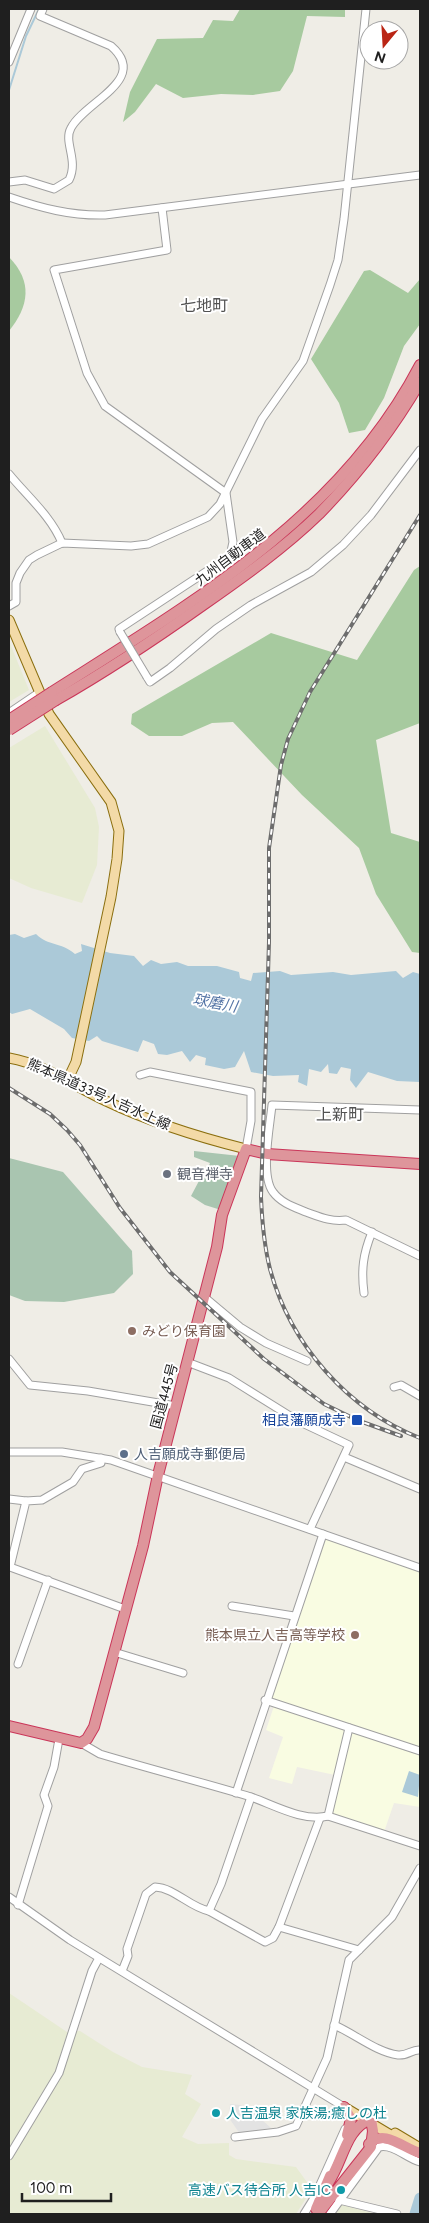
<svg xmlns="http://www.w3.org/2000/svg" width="429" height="2223" font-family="Figtree,'Noto Sans JP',sans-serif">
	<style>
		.education { fill: #f9fce2 }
		.farmland { fill: #e7ebd3 }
		.forest { fill: #a7ca9f }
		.cemetery { fill: #a9c5b0 }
		.parking { fill: #e3e3e3 }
		.water { fill: #abc9d8 }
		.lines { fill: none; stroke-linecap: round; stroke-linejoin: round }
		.stream { stroke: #abc9d8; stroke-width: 2 }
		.river { stroke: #abc9d8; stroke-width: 11 }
		.minor-casing { stroke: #a0a0a0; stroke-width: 9 }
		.major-casing { stroke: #8b6f0f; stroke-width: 11 }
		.highway-casing { stroke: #ca3659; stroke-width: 12 }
		.minor { stroke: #fff; stroke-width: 7 }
		.major { stroke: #f3daa7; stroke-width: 9 }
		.highway { stroke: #de959b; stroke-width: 10 }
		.rail-casing { stroke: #6d6d6d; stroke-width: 4 }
		.rail { stroke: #fff; stroke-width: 2; stroke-dasharray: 5.5; stroke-linecap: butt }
		.minor-bridge-casing { stroke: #a0a0a0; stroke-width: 9; stroke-linecap: butt }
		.highway-bridge-casing { stroke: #ca3659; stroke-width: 12; stroke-linecap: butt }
		.minor-bridge { stroke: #fff; stroke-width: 7 }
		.highway-bridge { stroke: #de959b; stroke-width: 10 }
		.worship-dot { fill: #6b7280; stroke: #fff; stroke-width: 2 }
		.education-dot { fill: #8d6e63; stroke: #fff; stroke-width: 2 }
		.transit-dot { fill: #1a4fb4; stroke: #fff; stroke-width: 2 }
		.service-dot { fill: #5c6f8a; stroke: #fff; stroke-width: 2 }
		.culture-dot { fill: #0f9aa8; stroke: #fff; stroke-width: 2 }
		.labels { text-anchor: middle; stroke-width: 4; stroke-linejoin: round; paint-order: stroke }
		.street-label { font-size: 14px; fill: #1f1f1f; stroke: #fff }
		.worship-label { font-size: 14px; fill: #5b616d; stroke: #fff; text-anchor: start }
		.education-label { font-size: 14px; fill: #785e54; stroke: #fff; text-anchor: start }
		.transit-label { font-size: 14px; fill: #164399; stroke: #fff; text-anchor: end }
		.service-label { font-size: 14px; fill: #4e5e75; stroke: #fff; text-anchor: start }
		.culture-label { font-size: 14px; fill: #0d838f; stroke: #fff; text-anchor: start }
		.water-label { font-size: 15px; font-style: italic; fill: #5474a5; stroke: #fff }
		.quarter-label { font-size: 16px; fill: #525252; stroke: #fff }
	</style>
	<rect width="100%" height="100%" fill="#efede6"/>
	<g class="education">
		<polygon points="324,1537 420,1571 420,1750 267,1700"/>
		<polygon points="274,1706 346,1731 335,1775 297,1767 292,1784 269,1778 283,1737 266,1730"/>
		<polygon points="351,1732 420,1754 420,1807 394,1803 384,1832 330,1813"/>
	</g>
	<g class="farmland">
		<polygon points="9,641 29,690 9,702"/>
		<polygon points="45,726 95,808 99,827 97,865 82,903 31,888 9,878 9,748"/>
		<polygon points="9,1993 67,2032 80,2031 113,2052 142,2067 192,2075 185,2094 201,2104 182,2137 198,2144 229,2143 229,2155 236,2159 296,2167 312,2189 296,2214 9,2214"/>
		<polygon points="342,2205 376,2214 336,2214"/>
	</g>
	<g class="forest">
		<polygon points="240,9 345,9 345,17 307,16 293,71 280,91 253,95 221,94 183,98 156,84 135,112 123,122 130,92 157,39 203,38 213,20 233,21"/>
		<path d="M9,257C33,282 29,306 9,331Z"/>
		<polygon points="420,268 420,324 404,346 384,398 365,430 349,433 339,403 311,359 364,271 370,270 408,293 420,279"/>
		<polygon points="420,566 420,723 376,740 391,833 420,842 420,953 412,952 376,894 359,848 302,795 233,722 212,723 182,736 149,736 131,724 132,714 271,633 357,660 414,570"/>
	</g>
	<g class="cemetery">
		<polygon points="194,1151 240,1156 221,1210 205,1205 191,1196 200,1179 203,1179 210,1163 194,1157"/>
		<polygon points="9,1158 63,1172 132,1251 133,1274 114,1293 64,1302 25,1301 9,1295"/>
	</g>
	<polygon class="parking" points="230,2104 240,2105 251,2110 271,2128 240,2134 229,2118"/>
	<g class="water">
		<path d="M15,934L24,938L36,934C49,947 60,941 75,954L82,951L81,944L110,953L134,956L143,966L151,960L161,964L177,962L188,966H217L239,972L240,978L251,981L253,973L280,971L291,975L333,972L351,975L396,971L403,978L413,972L420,974V1082L397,1081L368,1072L356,1088L350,1080L351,1069L341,1067L337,1074L329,1073L328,1064L321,1072L309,1069L307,1086L298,1082L299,1075L273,1076L251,1072L244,1051L235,1067L224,1069L205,1065L206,1058L196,1055L190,1062L182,1051L167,1055L158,1054L154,1044L143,1040L138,1052L102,1041L97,1036L89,1041L72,1038L64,1029L30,1009L12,1014L9,1012V935Z"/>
		<polygon points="409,1771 420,1775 418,1797 402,1792"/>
	</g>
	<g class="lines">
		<polyline class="stream" points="9,90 26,36 39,9"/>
		<polyline class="river" points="415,2214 420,2198"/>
		<g class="minor-casing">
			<g id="minor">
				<polyline points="9,62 31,9"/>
				<path d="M9,182L25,180L54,189L69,180C79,160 63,142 71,128C85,101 150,80 111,46L40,16L43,9"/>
				<path d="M9,197C41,208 71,216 105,215L420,175"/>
				<path d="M9,474C27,496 51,516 62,543"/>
				<polyline points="9,606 16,602 16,583 20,573 29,560 37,555 62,543 131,546 148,544 208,517 220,504 262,419 303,361 330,285 338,260 344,219 366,9"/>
				<polyline points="120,632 119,629 230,556 233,542 226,493 105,406 87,373 54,270 167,250 162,208"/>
				<polyline points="147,677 150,682 170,668 216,629 251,605 311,572 343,545 371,515 420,450"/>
				<polyline points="9,713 40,692"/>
				<polyline points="140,1075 150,1072 251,1092 251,1121 246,1149"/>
				<path d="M420,1110L272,1105C270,1126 260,1175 273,1192C281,1203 294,1207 306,1212C320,1217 331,1222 346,1220L420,1256"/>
				<path d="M364,1293C361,1270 363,1254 372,1232"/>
				<polyline points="203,1296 240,1327 266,1343 307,1361"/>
				<polyline points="9,1359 30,1385 88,1391 176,1406"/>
				<polyline points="187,1362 229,1378 298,1421 349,1445 310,1529"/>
				<polyline points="394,1387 401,1385 420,1396"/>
				<polyline points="9,1452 62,1452 111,1460 420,1568"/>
				<polyline points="344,1457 420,1489"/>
				<polyline points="101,1458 101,1463 82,1469 73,1482 42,1500 26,1501 10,1567 125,1609"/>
				<polyline points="9,1499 26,1501"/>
				<polyline points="232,1606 294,1616"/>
				<polyline points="114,1652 183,1673"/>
				<polyline points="18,1664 48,1580"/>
				<polyline points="265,1700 420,1751"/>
				<path d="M81,1743L100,1754C150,1769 201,1782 251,1797C274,1805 303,1822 328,1816L420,1846"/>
				<polyline points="236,1793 323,1534"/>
				<polyline points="328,1816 349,1728"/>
				<polyline points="9,1897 70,1940 344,2107"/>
				<polyline points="18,1905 48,1806 44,1795 54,1767 59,1739"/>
				<polyline points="209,1911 221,1884 251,1797"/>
				<polyline points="279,1927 359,1950"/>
				<path d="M122,1971L128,1956L127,1949L146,1894L155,1887C175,1888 189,1907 209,1911L265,1942L273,1938L279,1927L320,1818"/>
				<path d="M334,2025C355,2034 376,2052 398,2055C408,2056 412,2049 420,2050"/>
				<polyline points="235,2137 278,2132 296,2126 327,2058 349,1960 392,1917 420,1868"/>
				<polyline points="9,2156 59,2073 92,1971 99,1958"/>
				<polyline points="339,2200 397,2214"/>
				<polyline points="304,2214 314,2198 345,2129"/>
				<path d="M330,2214L379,2147C394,2144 406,2158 420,2162"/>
			</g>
		</g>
		<g class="major-casing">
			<g id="major">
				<polyline points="9,620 49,714 111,802 119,831 117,859 111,897 76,1062 68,1079"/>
				<path d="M9,1058C47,1065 72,1085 106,1101C150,1122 198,1137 246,1149"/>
				<polyline points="344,2107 399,2140"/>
				<polyline points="395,2133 420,2148"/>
			</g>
		</g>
		<g class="highway-casing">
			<g id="highway">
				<path d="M52,692C192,603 341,517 420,365"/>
				<path d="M56,700C107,671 155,639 203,605C243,577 284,548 319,514C358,474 392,430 420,382"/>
				<polyline points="9,1726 81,1743 87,1739 94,1727 143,1546 158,1475 217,1247 222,1215 246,1149 267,1154 420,1164"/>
				<polyline points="344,2107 351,2119 347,2135"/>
				<path d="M369,2144C384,2128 404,2149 420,2153"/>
				<polyline points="316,2209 330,2176"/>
				<path d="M318,2214L371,2147L373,2131L371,2119C345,2128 343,2162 328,2183"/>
			</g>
		</g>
		<use href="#minor" class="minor"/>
		<use href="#major" class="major"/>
		<use href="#highway" class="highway"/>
		<g class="rail-casing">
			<g id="rail">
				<path d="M420,515L310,692L288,739L281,765L269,848V942L261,1197C262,1221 264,1245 270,1269C290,1344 348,1410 420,1438"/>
				<polyline points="9,1088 50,1114 67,1130 80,1145 120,1208 170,1272 264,1359 324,1404 357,1420 401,1436"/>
			</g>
		</g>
		<use href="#rail" class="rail"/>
		<g class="minor-bridge-casing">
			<polyline id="minor-bridge" points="120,632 147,677"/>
		</g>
		<g class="highway-bridge-casing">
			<g id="highway-bridge">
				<polyline points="9,720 52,692"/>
				<polyline points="9,730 56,700"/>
			</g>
		</g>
		<use href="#minor-bridge" class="minor-bridge"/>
		<use href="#highway-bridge" class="highway-bridge"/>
	</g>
	<circle class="worship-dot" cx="167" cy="1174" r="5"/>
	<g class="education-dot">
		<circle cx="132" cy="1331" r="5"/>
		<circle cx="355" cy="1635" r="5"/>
	</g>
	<rect class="transit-dot" x="351" y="1414" width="12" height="12" rx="2.5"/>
	<circle class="service-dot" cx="124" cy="1454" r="5"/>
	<g class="culture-dot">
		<circle cx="216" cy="2113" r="5"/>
		<circle cx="341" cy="2190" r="5"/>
	</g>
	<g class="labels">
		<g class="street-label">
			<text transform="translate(230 557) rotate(-37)" y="5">九州自動車道</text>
			<text transform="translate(99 1094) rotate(24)" y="5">熊本県道33号人吉水上線</text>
			<text transform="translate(164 1396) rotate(-75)" y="5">国道445号</text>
		</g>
		<g class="worship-label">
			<text x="177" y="1179">観音禅寺</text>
		</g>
		<g class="education-label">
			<text x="142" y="1336">みどり保育園</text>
			<text x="345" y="1640" text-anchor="end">熊本県立人吉高等学校</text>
		</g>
		<g class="transit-label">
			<text x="346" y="1425">相良藩願成寺</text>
		</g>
		<g class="service-label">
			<text x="134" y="1459">人吉願成寺郵便局</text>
		</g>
		<g class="culture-label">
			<text x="226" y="2118">人吉温泉 家族湯;癒しの杜</text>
			<text x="331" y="2195" text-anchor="end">高速バス待合所 人吉IC</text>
		</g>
		<g class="water-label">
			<text transform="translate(215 1003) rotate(10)" y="5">球磨川</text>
		</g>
		<g class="quarter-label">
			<text x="204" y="311">七地町</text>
			<text x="340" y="1120">上新町</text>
		</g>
	</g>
	<rect width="429" height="2223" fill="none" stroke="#1f1f1f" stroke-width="20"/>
	<g transform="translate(384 45) rotate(198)"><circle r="24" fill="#ffffff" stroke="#a5a5a5"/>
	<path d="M0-4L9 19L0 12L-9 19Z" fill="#ba2514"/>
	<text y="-8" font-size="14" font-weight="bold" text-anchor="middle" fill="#1f1f1f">N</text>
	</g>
	<path d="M22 2193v8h89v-8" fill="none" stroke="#1f1f1f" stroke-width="2.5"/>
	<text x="30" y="2193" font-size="15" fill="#1f1f1f" stroke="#ffffff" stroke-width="4" paint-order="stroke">100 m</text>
</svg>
